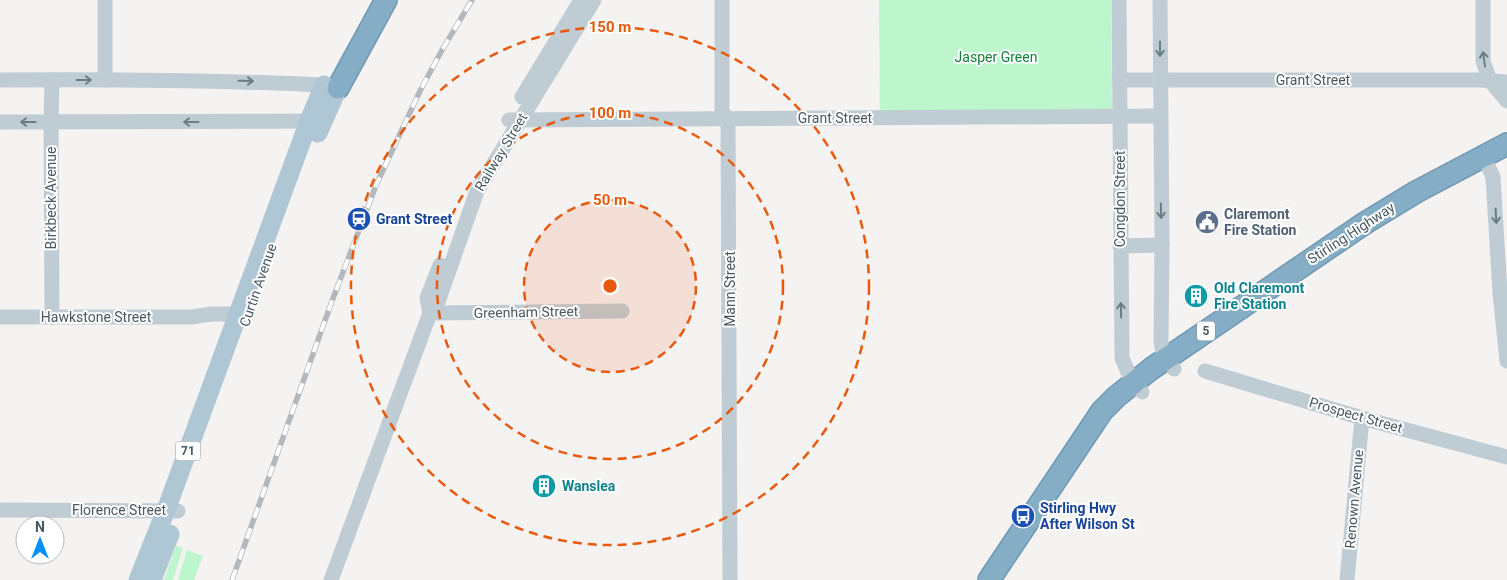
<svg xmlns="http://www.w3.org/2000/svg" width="1507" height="580" font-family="Roboto,sans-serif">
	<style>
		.green { fill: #bdf5cc }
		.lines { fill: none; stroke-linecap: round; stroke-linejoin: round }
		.highway-casing { stroke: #7098b2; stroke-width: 24 }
		.minor { stroke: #bfccd3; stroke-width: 15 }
		.major { stroke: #afc6d4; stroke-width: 19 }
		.highway { stroke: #85adc6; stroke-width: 21 }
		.rail-casing { stroke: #b3b8bd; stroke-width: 5.5 }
		.rail { stroke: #fff; stroke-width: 4; stroke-dasharray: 11; stroke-linecap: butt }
		.oneway { stroke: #6b7c84 }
		.ring { fill: none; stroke: #e8590c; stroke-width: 2.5; stroke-dasharray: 9 6 }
		.labels { text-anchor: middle; stroke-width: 4; stroke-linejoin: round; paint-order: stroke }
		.shield { fill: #fff; stroke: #7e8b91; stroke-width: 1 }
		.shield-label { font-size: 12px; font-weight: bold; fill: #475962 }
		.park-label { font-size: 14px; fill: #0c8339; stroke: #fff }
		.street-label { font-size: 14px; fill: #475962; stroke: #fff }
		.service-label { font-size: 14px; font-weight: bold; fill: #4e5e75; stroke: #fff; text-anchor: start }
		.transit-label { font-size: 14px; font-weight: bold; fill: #164399; stroke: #fff; text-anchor: start }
		.culture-label { font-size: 14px; font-weight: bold; fill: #0d838f; stroke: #fff; text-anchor: start }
		.centre { fill: #e8590c; stroke: #fff; stroke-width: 2.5 }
		.ring-label { font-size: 15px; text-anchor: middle; font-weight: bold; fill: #e8590c; stroke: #fff; stroke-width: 4; stroke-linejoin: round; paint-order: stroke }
	</style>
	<rect width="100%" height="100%" fill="#f5f2f2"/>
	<g class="green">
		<polygon points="879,0 1111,0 1112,113 880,115"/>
		<polygon points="176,546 183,548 173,580 164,580"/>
		<polygon points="187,550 203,556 194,580 178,580"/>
	</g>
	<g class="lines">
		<g class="highway-casing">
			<g id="highway">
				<polyline points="338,88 386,0"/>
				<polyline points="989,580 1102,411 1116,397 1151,369 1365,223 1416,192 1507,144"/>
			</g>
		</g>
		<g class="minor">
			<polyline points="105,0 105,80"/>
			<polyline points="722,0 722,112 728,119 730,580"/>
			<polyline points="1119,0 1122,358 1131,379 1142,392"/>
			<polyline points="1160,0 1162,245 1161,342 1163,353 1174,369"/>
			<polyline points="1483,0 1483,61 1490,81 1507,101"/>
			<path d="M0,80C108,79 216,80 324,85L333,87"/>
			<polyline points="1119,80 1480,80 1507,82"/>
			<polyline points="522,97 581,0"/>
			<polyline points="509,120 1160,116"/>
			<polyline points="0,122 318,121"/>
			<polyline points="1489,168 1493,177 1500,293 1507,361"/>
			<polyline points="1120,246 1162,245"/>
			<polyline points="430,313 427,298 440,265"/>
			<polyline points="430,313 622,311"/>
			<polyline points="0,317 192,317 211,314 248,314"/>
			<polyline points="52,317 51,123 52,80"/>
			<polyline points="1205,371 1362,418 1507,457"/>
			<polyline points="0,510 178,511"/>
			<polyline points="331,580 430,313 438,302 477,191 594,0"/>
			<polyline points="1347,580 1362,418"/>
		</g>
		<g class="major">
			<polyline points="318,133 338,88"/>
			<polyline points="138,580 166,510 309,121 324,85"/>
			<polyline points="152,580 170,534"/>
		</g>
		<use href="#highway" class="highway"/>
		<g class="rail-casing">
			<polyline id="rail" points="232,580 332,301 377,183 420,91 442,50 472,0"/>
		</g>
		<use href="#rail" class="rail"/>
	</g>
	<defs><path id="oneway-shaft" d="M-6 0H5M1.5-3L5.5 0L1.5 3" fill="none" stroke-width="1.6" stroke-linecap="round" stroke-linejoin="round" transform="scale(1.25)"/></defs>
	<g class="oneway">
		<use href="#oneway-shaft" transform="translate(1160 49) rotate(90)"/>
		<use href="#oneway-shaft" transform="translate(1484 59) rotate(-98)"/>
		<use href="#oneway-shaft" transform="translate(84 80)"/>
		<use href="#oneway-shaft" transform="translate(246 81) rotate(1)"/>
		<use href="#oneway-shaft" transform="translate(28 122) rotate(-180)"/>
		<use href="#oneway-shaft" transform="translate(191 122) rotate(180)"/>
		<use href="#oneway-shaft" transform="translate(1161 211) rotate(89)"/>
		<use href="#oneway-shaft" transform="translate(1496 216) rotate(87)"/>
		<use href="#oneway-shaft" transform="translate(1121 310) rotate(-91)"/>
	</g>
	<circle cx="610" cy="286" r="86" fill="#e8590c" fill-opacity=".12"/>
	<g class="ring">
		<circle cx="610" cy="286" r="86"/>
		<circle cx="610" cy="286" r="173"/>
		<circle cx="610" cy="286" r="259"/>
	</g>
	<defs>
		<g id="station-disc" transform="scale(1.25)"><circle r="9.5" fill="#1a4fb4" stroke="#fff"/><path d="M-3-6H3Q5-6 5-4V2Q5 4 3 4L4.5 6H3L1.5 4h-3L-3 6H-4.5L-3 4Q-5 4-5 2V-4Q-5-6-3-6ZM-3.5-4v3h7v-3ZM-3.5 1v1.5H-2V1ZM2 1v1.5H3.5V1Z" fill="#fff"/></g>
		<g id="civic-disc" transform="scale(1.25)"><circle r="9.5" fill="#5c6f8a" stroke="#fff"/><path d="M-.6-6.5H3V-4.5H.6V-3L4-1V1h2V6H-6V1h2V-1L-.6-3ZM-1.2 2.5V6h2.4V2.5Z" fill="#fff"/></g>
		<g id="building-disc" transform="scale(1.25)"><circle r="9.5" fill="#0f9aa8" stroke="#fff"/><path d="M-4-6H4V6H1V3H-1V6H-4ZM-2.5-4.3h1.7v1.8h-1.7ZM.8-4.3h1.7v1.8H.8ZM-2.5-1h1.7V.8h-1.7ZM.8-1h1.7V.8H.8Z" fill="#fff"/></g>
		<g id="bus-disc" transform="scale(1.25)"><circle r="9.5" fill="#1a4fb4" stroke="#fff"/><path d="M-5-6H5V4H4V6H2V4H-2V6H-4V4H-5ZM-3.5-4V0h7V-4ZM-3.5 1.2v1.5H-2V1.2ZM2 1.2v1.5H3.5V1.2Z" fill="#fff"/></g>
	</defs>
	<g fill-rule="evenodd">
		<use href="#station-disc" x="359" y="219"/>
		<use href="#civic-disc" x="1207" y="222"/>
		<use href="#building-disc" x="1196" y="296"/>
		<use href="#building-disc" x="544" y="486"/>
		<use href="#bus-disc" x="1023" y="516"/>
	</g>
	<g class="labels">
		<g class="shield">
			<rect x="1197" y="321.5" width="18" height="19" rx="4"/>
			<rect x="175.5" y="441.5" width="25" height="19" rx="4"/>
		</g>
		<g class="shield-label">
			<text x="1206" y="335">5</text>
			<text x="188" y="455">71</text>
		</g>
		<g class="park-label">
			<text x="996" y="62">Jasper Green</text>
		</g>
		<g class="street-label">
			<text x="1313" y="85">Grant Street</text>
			<text x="835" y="123">Grant Street</text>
			<text transform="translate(501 152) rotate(-59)" y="5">Railway Street</text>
			<text transform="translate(51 198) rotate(-90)" y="5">Birkbeck Avenue</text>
			<text transform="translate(1120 199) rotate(-90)" y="5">Congdon Street</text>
			<text transform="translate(1351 233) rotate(-33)" y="5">Stirling Highway</text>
			<text transform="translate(258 285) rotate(-71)" y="5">Curtin Avenue</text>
			<text transform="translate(730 289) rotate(-90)" y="5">Mann Street</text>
			<text transform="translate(526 312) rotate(-1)" y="5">Greenham Street</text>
			<text x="96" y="322">Hawkstone Street</text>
			<text transform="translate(1356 415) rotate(16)" y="5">Prospect Street</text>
			<text transform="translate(1354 499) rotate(-85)" y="5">Renown Avenue</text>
			<text x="119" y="515">Florence Street</text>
		</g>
		<g class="service-label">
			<text x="1224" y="219">Claremont<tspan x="1224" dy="16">Fire Station</tspan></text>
		</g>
		<g class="transit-label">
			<text x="376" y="224">Grant Street</text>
			<text x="1040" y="513">Stirling Hwy<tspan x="1040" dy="16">After Wilson St</tspan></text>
		</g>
		<g class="culture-label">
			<text x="1214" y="293">Old Claremont<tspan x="1214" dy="16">Fire Station</tspan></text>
			<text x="562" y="491">Wanslea</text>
		</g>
	</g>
	<circle cx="610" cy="286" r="8" class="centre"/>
	<g class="ring-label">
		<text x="610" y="32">150 m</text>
		<text x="610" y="118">100 m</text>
		<text x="610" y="205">50 m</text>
	</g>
	<g transform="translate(40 540)"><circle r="24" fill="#ffffff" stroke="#b5bdc0"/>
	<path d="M0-4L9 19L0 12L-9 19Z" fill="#0491fd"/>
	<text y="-8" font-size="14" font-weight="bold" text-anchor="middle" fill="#475962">N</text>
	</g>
</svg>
